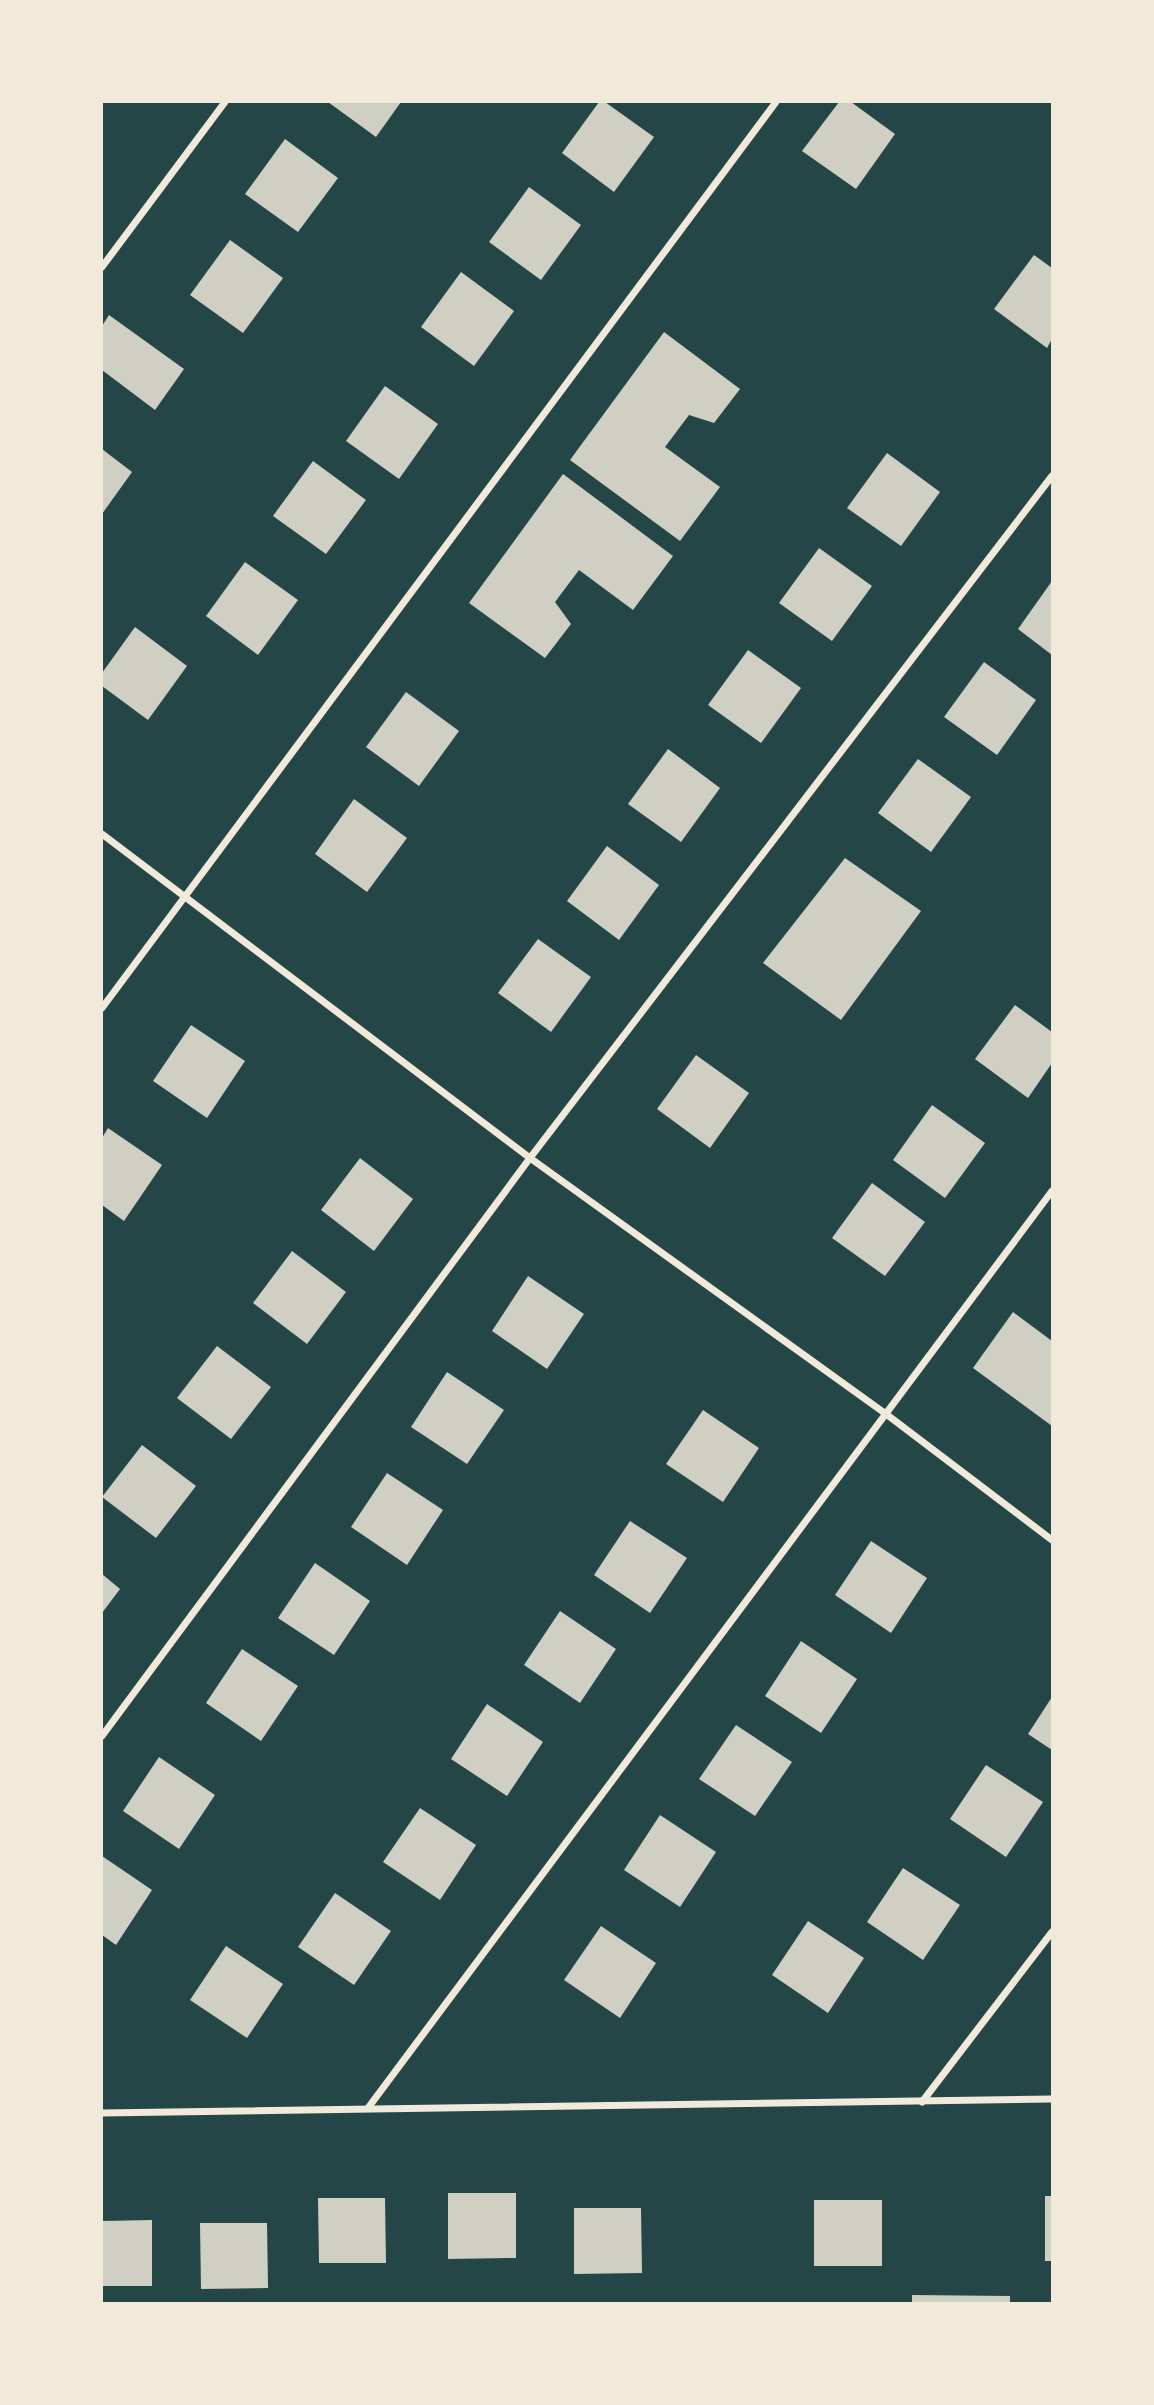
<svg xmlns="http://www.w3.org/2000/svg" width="1154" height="2405" font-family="'Exo 2',sans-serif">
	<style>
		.green { fill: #244646 }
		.building { fill: #cfcfc3 }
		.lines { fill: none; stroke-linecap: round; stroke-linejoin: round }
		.minor { stroke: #f1e9da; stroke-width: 7 }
	</style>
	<rect width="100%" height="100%" fill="#0f3d3e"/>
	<rect class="green" x="102" y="102" width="950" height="2201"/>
	<g class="building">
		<polygon points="328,102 401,102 376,137"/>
		<polygon points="599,102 605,102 654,137 614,192 562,153"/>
		<polygon points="839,102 851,102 895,134 856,189 802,151"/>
		<polygon points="285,139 338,178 298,232 245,194"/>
		<polygon points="529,187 581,225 541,280 489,242"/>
		<polygon points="230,240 283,278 243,333 190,295"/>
		<polygon points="1034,255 1052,268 1052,339 1047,348 994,309"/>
		<polygon points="461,272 514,311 474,366 421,327"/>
		<polygon points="109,315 184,369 155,410 102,370 102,326"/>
		<polygon points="664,332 740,389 714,423 689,415 665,447 720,487 680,541 570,460"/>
		<polygon points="385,386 438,424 399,479 346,441"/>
		<polygon points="102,449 132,472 102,514"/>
		<polygon points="887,453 940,492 901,546 847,508"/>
		<polygon points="313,461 366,500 326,554 273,516"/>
		<polygon points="563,474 673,556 633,610 579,570 555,602 571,624 545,658 469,603"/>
		<polygon points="819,548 872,586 832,641 779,603"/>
		<polygon points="245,562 298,600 258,655 206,616"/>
		<polygon points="1052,581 1052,655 1018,629"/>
		<polygon points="135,627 187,666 148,720 102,686 102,673"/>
		<polygon points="748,650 801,688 761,743 708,705"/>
		<polygon points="984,662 1036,700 997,755 944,717"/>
		<polygon points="406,692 459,731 419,786 366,747"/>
		<polygon points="668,749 720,788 681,842 628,804"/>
		<polygon points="918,759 971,797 931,852 878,813"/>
		<polygon points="354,799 407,838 367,892 315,854"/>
		<polygon points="607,846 659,885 619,940 567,901"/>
		<polygon points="845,858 921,911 841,1020 763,963"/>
		<polygon points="538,939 591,977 551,1032 498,993"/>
		<polygon points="1015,1005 1052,1032 1052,1063 1028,1098 975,1059"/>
		<polygon points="191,1025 245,1061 207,1118 153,1081"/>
		<polygon points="696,1055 749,1093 710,1148 657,1109"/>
		<polygon points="932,1105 985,1143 945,1198 893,1160"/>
		<polygon points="108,1128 162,1165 124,1221 102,1205 102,1138"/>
		<polygon points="360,1158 413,1199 374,1251 321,1210"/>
		<polygon points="872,1183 925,1222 885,1276 832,1238"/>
		<polygon points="292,1251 346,1292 307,1344 253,1303"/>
		<polygon points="528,1276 584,1314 547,1369 492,1331"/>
		<polygon points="1013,1312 1052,1341 1052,1426 973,1368"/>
		<polygon points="217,1346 271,1387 231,1439 177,1398"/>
		<polygon points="447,1372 504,1410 467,1464 411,1427"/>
		<polygon points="703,1410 759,1448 723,1502 666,1464"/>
		<polygon points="142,1445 196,1486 156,1538 102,1497"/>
		<polygon points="387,1473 443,1510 407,1565 351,1527"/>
		<polygon points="630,1521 687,1558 650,1613 594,1575"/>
		<polygon points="871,1541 927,1578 891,1633 835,1595"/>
		<polygon points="315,1563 370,1601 334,1655 278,1618"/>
		<polygon points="102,1574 120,1589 102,1613"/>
		<polygon points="560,1611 616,1649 580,1703 524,1665"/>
		<polygon points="801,1641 857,1679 821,1733 765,1696"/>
		<polygon points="242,1649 298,1686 261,1741 206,1703"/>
		<polygon points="1052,1697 1052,1750 1028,1734"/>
		<polygon points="487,1704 543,1742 507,1796 451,1759"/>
		<polygon points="736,1725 792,1762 755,1816 699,1779"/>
		<polygon points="159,1757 215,1795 179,1849 123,1811"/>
		<polygon points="986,1765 1043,1802 1006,1857 950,1819"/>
		<polygon points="420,1808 476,1845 440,1900 383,1862"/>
		<polygon points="660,1815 716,1852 680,1907 624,1870"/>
		<polygon points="102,1856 152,1890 116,1945 102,1935"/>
		<polygon points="903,1868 960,1905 923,1960 867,1922"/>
		<polygon points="335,1893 391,1931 354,1985 298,1947"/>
		<polygon points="808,1921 864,1958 828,2013 772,1975"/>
		<polygon points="601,1926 656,1963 620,2018 564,1980"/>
		<polygon points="226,1946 283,1984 247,2038 190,2000"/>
		<polygon points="448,2193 516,2193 516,2258 448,2259"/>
		<rect x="1045" y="2196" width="7" height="65"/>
		<polygon points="318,2198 385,2198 386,2263 319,2263"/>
		<rect x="814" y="2200" width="68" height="66"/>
		<polygon points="574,2208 641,2208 642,2273 574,2274"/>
		<polygon points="152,2220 152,2286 102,2286 102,2221"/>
		<polygon points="200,2223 267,2223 268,2288 201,2289"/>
		<polygon points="912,2295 1010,2296 1010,2304 912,2304"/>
	</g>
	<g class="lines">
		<g class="minor">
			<polyline points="102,267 225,102"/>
			<polyline points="102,834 530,1158 886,1414 1052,1540"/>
			<polyline points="102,1008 776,102"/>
			<polyline points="102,1736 530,1158 1052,476"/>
			<polyline points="922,2102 1052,1932"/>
			<polyline points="368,2108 1052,1191"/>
			<polyline points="102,2113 1052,2099"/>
		</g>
	</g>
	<rect width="1154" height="2405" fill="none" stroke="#f1e9da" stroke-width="206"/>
</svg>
